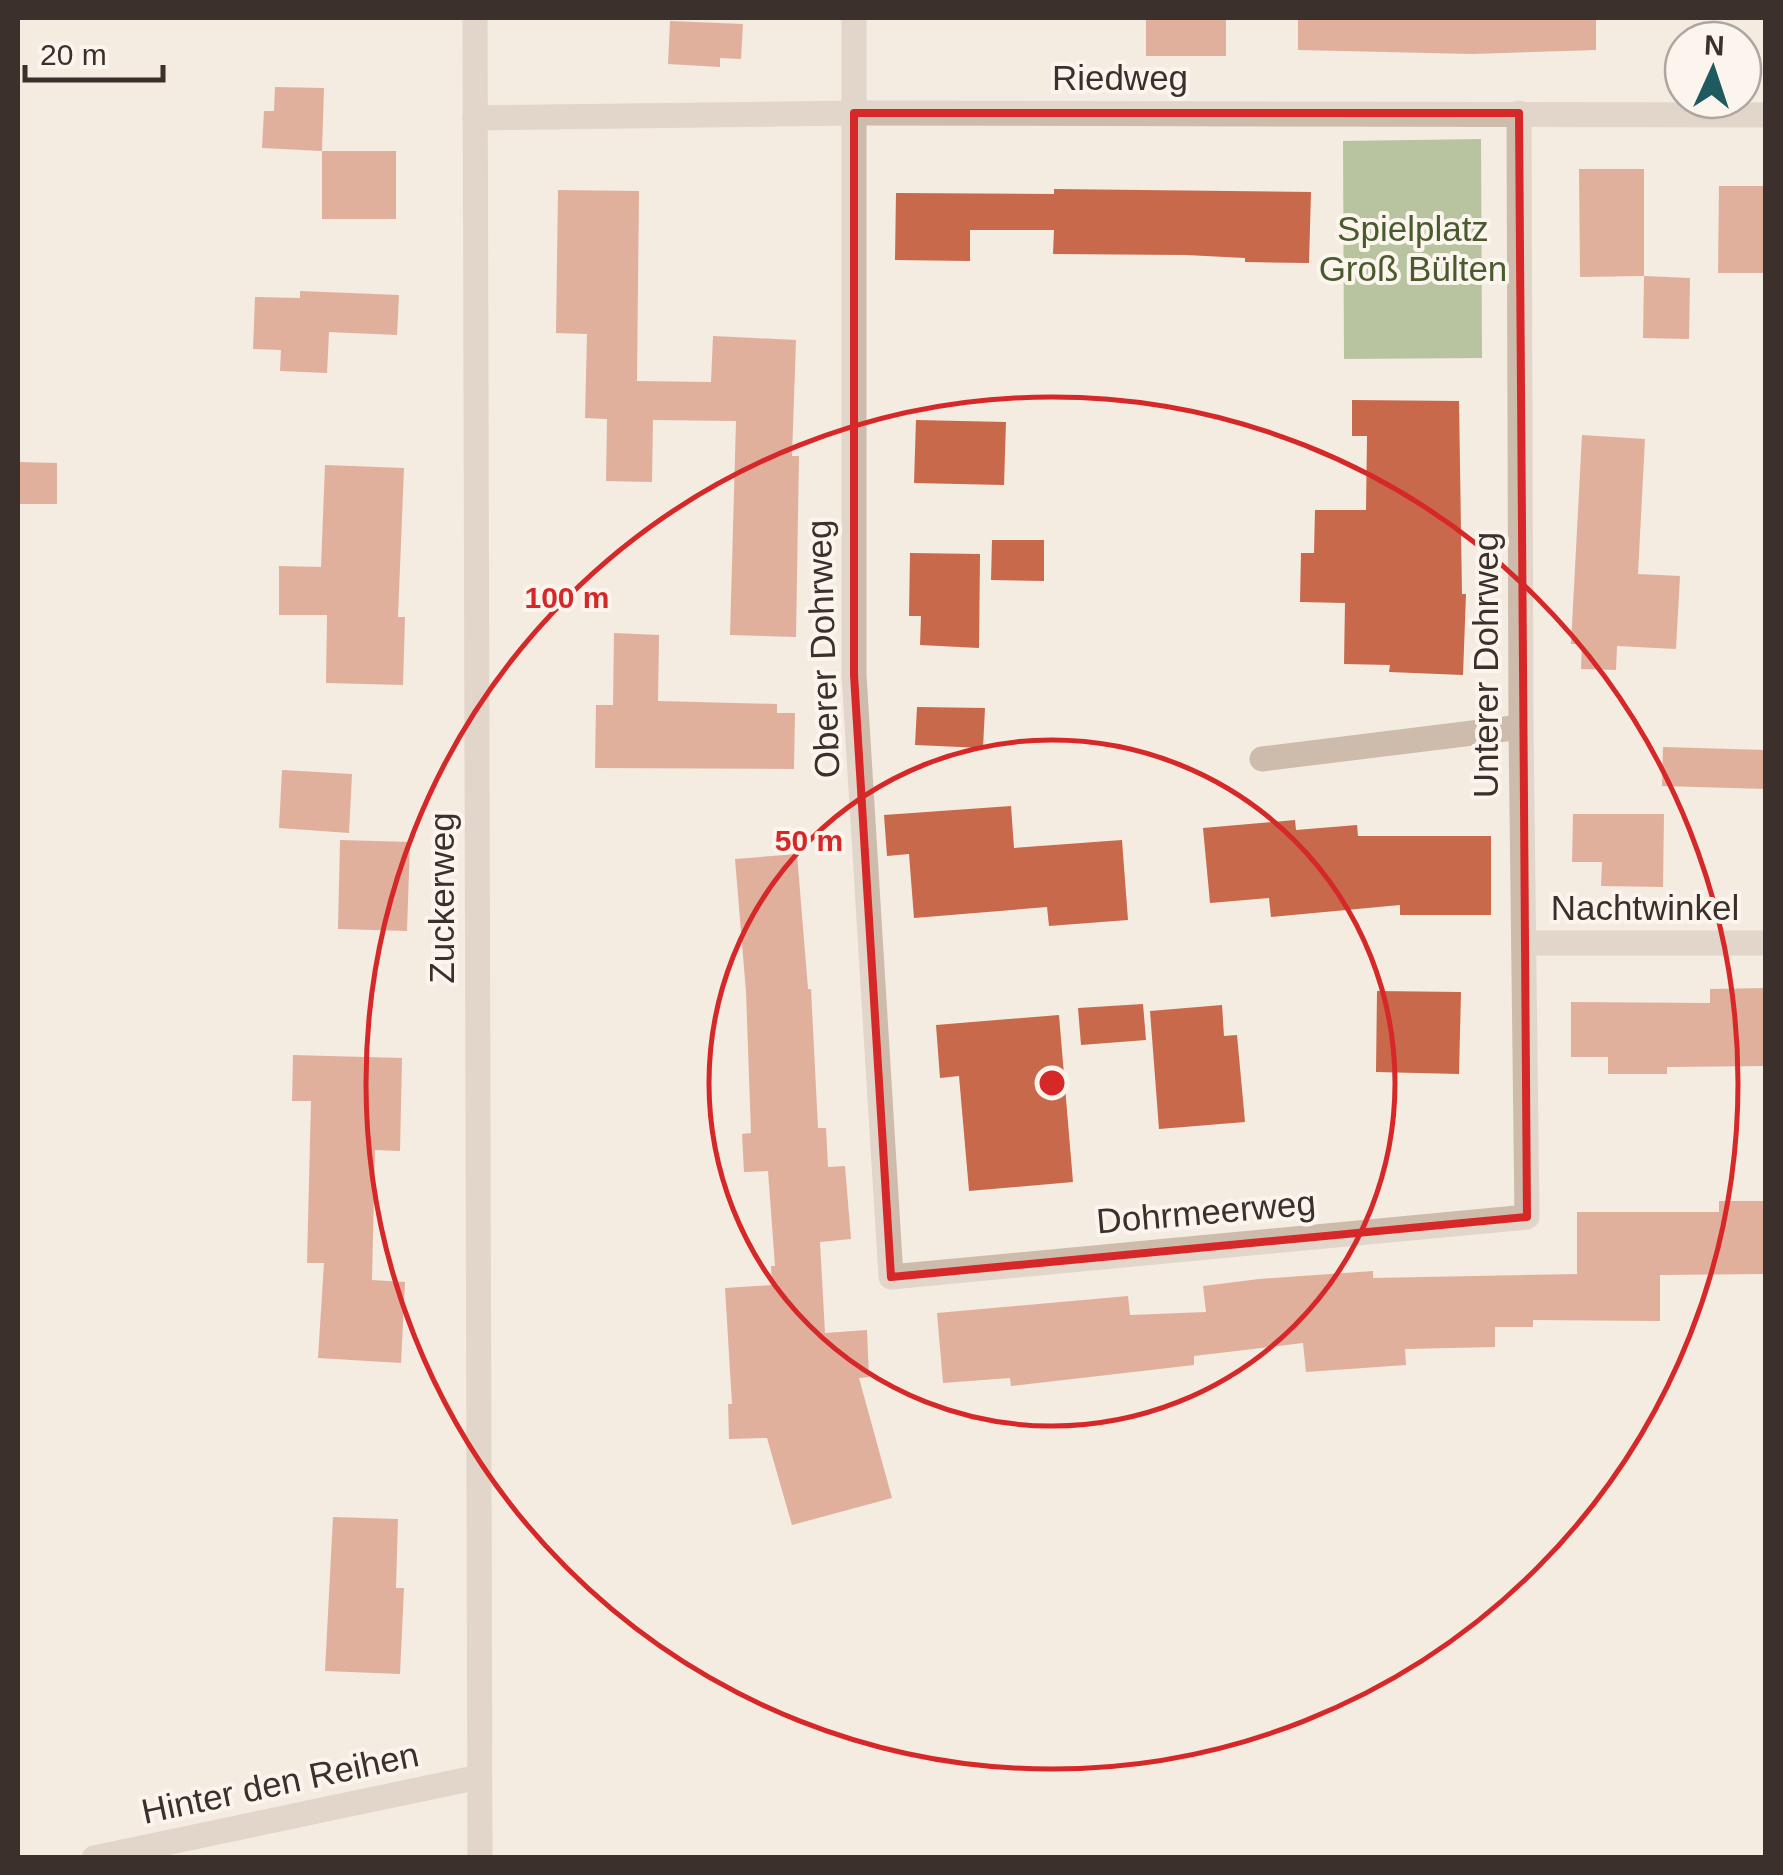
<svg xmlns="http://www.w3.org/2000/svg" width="1783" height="1875" font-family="Arial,sans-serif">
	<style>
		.green { fill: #b8c4a0 }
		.building { fill: #c8694b }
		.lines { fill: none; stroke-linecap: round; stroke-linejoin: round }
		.minor { stroke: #cdbbac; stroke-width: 25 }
		.tertiary { stroke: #cdbbac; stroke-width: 25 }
		.marked { fill: none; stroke: #d62828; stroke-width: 8; stroke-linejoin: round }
		.ring { fill: none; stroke: #d62828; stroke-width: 5 }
		.labels { text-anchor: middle; stroke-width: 8; stroke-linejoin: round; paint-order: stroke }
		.street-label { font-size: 35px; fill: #3b302b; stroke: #fbf5ee }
		.park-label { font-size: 35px; fill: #4a5a2e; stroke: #fbf5ee }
		.centre { fill: #d62828; stroke: #fbf5ee; stroke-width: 5 }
		.ring-label { font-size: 30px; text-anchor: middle; font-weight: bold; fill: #d62828; stroke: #fbf5ee; stroke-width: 8; stroke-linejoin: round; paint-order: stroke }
	</style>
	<rect width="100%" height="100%" fill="#f4ebe1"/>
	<polygon class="green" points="1481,139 1482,358 1344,359 1343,141"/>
	<g class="building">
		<rect x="1146" y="18" width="80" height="38"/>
		<polygon points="1298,18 1596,18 1596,50 1472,54 1298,50"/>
		<polygon points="670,21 743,24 741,59 720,58 720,67 668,64"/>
		<polygon points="275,87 324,88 322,151 262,148 264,111 274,111"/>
		<rect x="322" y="151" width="74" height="68"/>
		<polygon points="1579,169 1644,169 1644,276 1580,277"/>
		<polygon points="1719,186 1766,186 1766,273 1718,273"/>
		<polygon points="1054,189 1311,192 1309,263 1245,262 1245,258 1186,255 1053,254 1054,230 970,230 970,261 895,260 896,193 1054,194"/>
		<polygon points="558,190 639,191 637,381 711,382 713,336 796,340 792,456 799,456 796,637 730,635 736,421 653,420 652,482 606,481 607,419 585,418 587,334 556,333"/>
		<polygon points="1644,276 1690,278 1689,339 1643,338"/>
		<polygon points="300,291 399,295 397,335 329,332 327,373 280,371 281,350 253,349 255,297 300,298"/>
		<polygon points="1352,400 1459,401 1462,594 1466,594 1463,675 1389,672 1390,665 1344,664 1345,603 1300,602 1301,553 1314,553 1315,510 1366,510 1367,436 1352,436"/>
		<polygon points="916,420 1006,422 1004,485 914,483"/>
		<polygon points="1582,435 1645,439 1638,574 1680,576 1676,649 1617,646 1616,670 1581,669 1582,644 1571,644"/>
		<polygon points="18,462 57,463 57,504 18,504"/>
		<polygon points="325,465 404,468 398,617 405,617 403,685 326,683 327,615 279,615 279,566 321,567"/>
		<polygon points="992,540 1044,540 1044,581 991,580"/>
		<polygon points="910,553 980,554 979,648 920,645 921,616 909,616"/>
		<polygon points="614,633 659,635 658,701 777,704 777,713 795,713 794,769 595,768 596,705 613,705"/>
		<polygon points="917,707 985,708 983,748 915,745"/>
		<polygon points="1663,747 1766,750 1766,789 1662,786"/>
		<polygon points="282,770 352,774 349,833 279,828"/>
		<polygon points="1011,806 1014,848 1122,840 1128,920 1049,926 1047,907 914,918 909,854 887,856 884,815"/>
		<polygon points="1573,814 1664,814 1663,887 1601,886 1602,862 1572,862"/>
		<polygon points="1295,820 1296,830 1357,825 1358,836 1491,836 1491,915 1400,915 1400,905 1271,917 1269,898 1210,903 1203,828"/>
		<polygon points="340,840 410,842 407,931 338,929"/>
		<polygon points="797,854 808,989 811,989 818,1128 826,1128 828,1167 845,1166 851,1239 820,1242 825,1333 867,1330 869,1377 859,1378 892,1498 792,1525 767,1438 729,1439 728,1404 732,1404 725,1288 772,1285 771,1266 775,1266 768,1171 744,1172 742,1134 751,1133 746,992 735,859"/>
		<polygon points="1766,988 1766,1066 1667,1067 1667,1074 1608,1074 1608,1057 1571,1057 1571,1002 1710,1003 1710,989"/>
		<polygon points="1377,991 1461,992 1459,1074 1376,1072"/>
		<polygon points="1143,1004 1146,1040 1081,1045 1078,1008"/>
		<polygon points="1222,1005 1224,1036 1237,1035 1245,1122 1159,1129 1150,1011"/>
		<polygon points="1059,1015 1073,1182 969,1191 959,1076 940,1078 936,1025"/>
		<polygon points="293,1055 402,1058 400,1151 375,1150 372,1280 405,1282 401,1363 318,1358 324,1263 307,1263 311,1101 292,1101"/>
		<polygon points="1719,1201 1766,1201 1766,1274 1660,1275 1660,1321 1533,1320 1533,1327 1495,1327 1495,1347 1405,1349 1406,1365 1306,1372 1303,1343 1194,1356 1194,1365 1011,1386 1010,1378 943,1383 937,1313 1128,1296 1130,1315 1206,1312 1203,1286 1259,1279 1373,1271 1373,1278 1577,1274 1577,1212 1719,1212"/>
		<polygon points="333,1517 398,1519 396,1588 404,1588 400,1674 325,1671"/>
	</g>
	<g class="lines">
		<g class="minor">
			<polyline points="854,18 854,675 891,1277 1527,1217 1521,727 1519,113"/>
			<polyline points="475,118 854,113 1766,115"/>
			<polyline points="1262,759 1521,727"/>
			<polyline points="1524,943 1766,943"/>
			<polyline points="94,1858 479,1777"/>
		</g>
		<polyline class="tertiary" points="475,18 480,1858"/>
	</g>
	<path d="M0 0H1783V1875H0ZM854,113H1519L1527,1217L891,1277L854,675Z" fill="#f4ebe1" fill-opacity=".55" fill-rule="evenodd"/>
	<path class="marked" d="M854,113H1519L1527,1217L891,1277L854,675Z"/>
	<g class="ring">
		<circle cx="1052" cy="1083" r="343"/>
		<circle cx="1052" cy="1083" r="686"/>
	</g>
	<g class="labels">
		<g class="street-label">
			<text x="1120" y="90">Riedweg</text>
			<text transform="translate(823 649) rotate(-92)" y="12">Oberer Dohrweg</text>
			<text transform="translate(1486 665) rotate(-90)" y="12">Unterer Dohrweg</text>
			<text transform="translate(442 898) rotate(-90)" y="12">Zuckerweg</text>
			<text x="1645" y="920">Nachtwinkel</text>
			<text transform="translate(1206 1212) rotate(-5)" y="12">Dohrmeerweg</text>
			<text transform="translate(280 1783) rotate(-12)" y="12">Hinter den Reihen</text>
		</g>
		<g class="park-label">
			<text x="1413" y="241">Spielplatz<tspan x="1413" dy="40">Groß Bülten</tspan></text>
		</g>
	</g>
	<circle cx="1052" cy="1083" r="15" class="centre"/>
	<g class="ring-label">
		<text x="567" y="608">100 m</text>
		<text x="809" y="851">50 m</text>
	</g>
	<rect width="1783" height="1875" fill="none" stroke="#3b302b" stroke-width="40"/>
	<g transform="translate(1713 70) rotate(3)"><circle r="48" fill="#fbf5ee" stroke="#aea6a0" stroke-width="2.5"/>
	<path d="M0-8L18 38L0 25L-18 38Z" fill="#1f5a5e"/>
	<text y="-15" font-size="28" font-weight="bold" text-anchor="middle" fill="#3b302b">N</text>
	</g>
	<path d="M25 65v15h138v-15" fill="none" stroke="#3b302b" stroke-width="5"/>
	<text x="40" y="65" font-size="30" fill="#3b302b" stroke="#fbf5ee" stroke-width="8" paint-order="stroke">20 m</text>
</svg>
